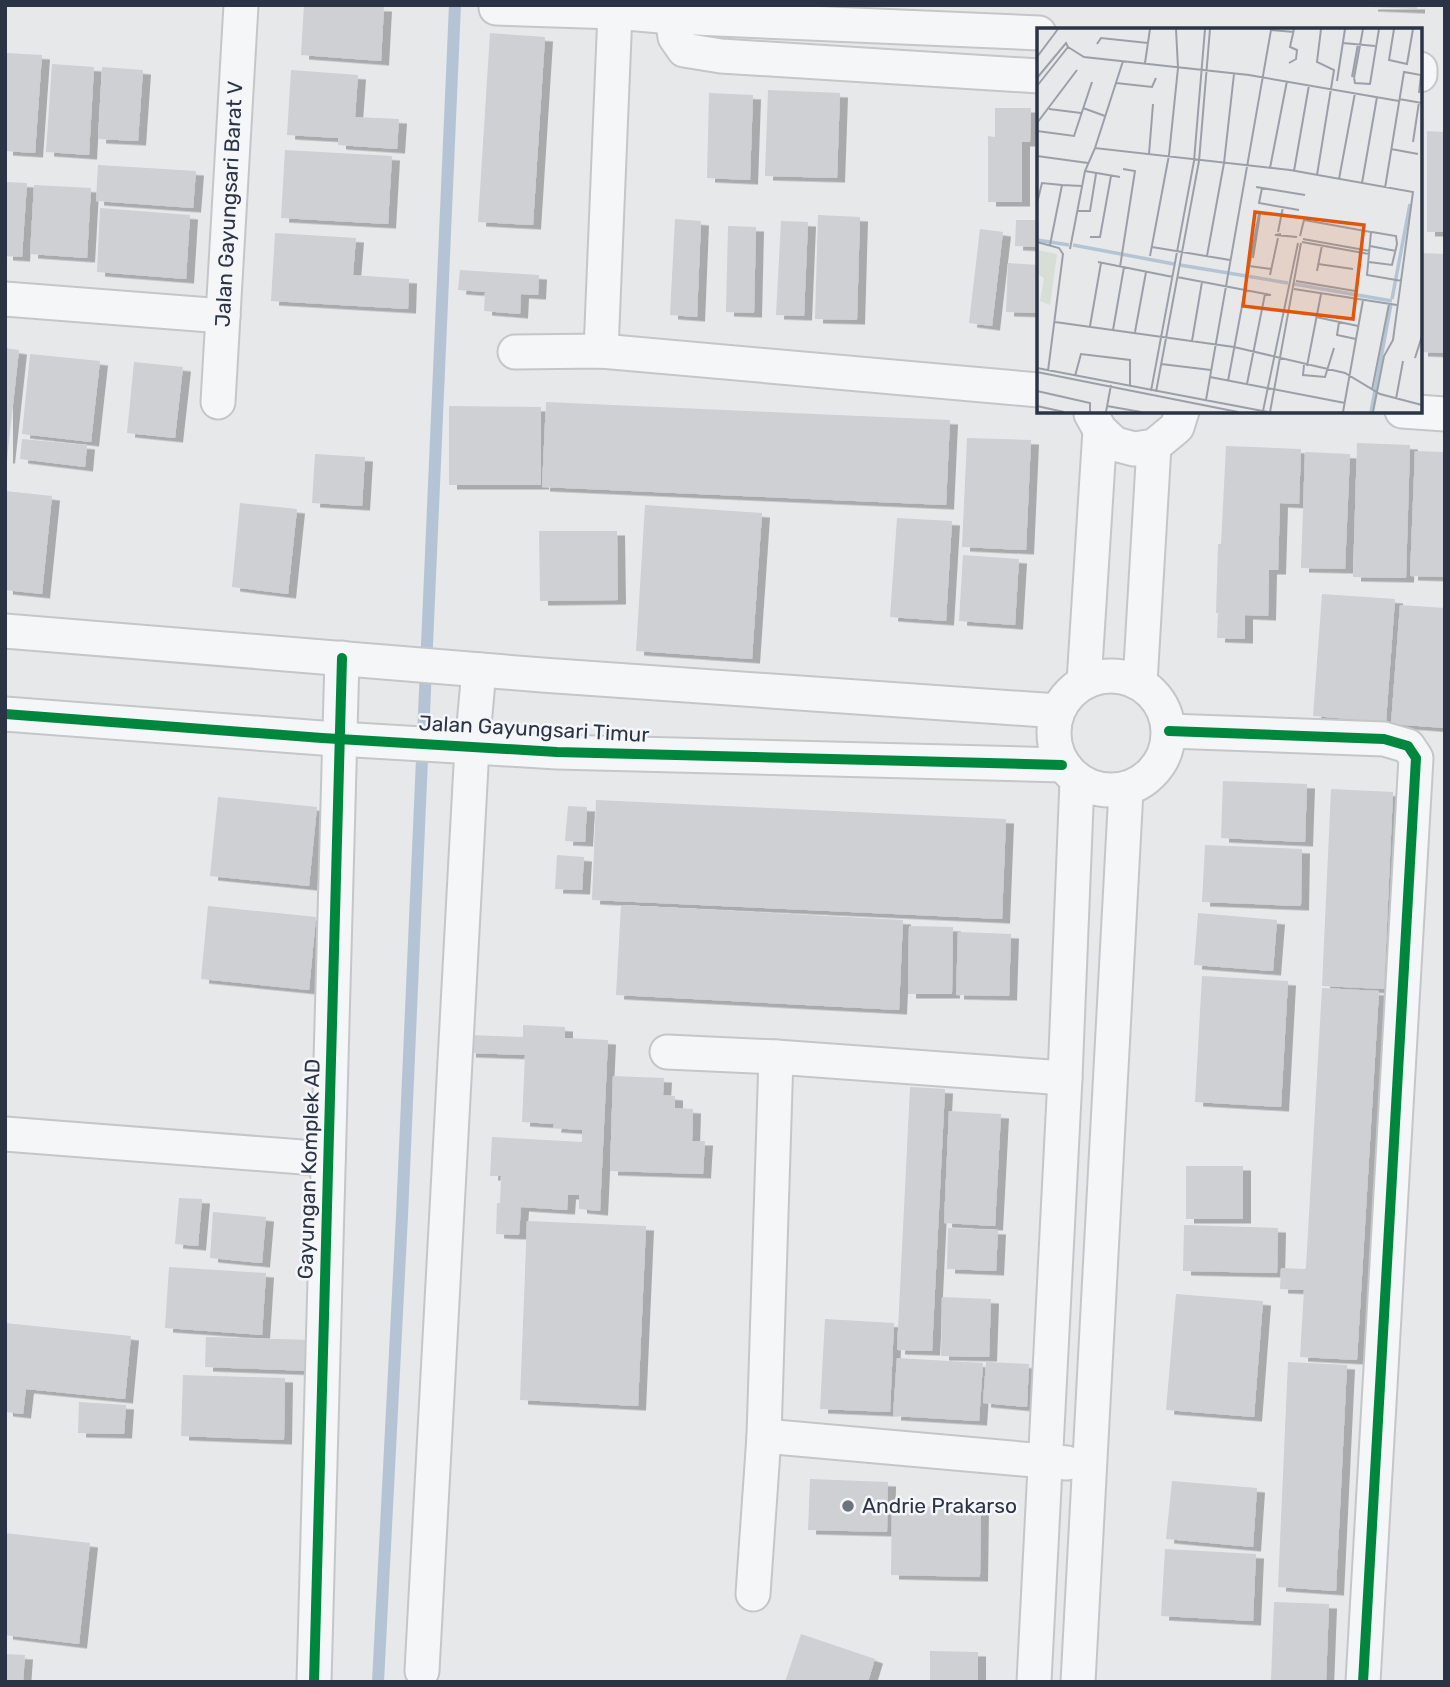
<svg xmlns="http://www.w3.org/2000/svg" width="1450" height="1687" font-family="Rubik,sans-serif">
	<style>
		.lines { fill: none; stroke-linecap: round; stroke-linejoin: round }
		.stream { stroke: #b4c4d5; stroke-width: 12 }
		.building { fill: #ced0d3; filter: url(#shadow) }
		.street-casing { stroke: #c4c6c8; stroke-width: 37 }
		.street { stroke: #f5f6f7; stroke-width: 33 }
		.cycleway-casing { stroke: #f4f6f9; stroke-width: 15 }
		.cycleway { stroke: #00873e; stroke-width: 10 }
		.poi-dot { fill: #6c737f; stroke: #f4f6f9; stroke-width: 2.5 }
		.labels { text-anchor: middle; stroke-width: 5; stroke-linejoin: round; paint-order: stroke }
		.street-label { font-size: 21px; fill: #2b3445; stroke: #f4f6f9 }
		.poi-label { font-size: 21px; fill: #2b3445; stroke: #f4f6f9; text-anchor: start }
		.inset-river { fill: none; stroke: #b4c4d5; stroke-width: 3.5 }
		.inset-road { fill: none; stroke: #9ba0a8; stroke-width: 2 }
		.view { fill: #df570f; fill-opacity: 0.15; stroke: #df570f; stroke-width: 3.5 }
		.inset-edge { fill: none; stroke: #2b3445; stroke-width: 3.5 }
	</style>
	<defs>
		<filter id="shadow"><feDropShadow dx="8" dy="4.5" stdDeviation="0" flood-color="#0004"/></filter>
	</defs>
	<rect width="100%" height="100%" fill="#e6e8ea"/>
	<g class="lines">
		<polyline class="stream" points="378,1682 402,1216 455,5"/>
	</g>
	<g class="building">
		<polygon points="304,5 384,7 381,61 301,55"/>
		<polygon points="1370,5 1417,5 1417,9 1370,7"/>
		<polygon points="490,33 545,37 533,225 478,222"/>
		<polygon points="7,53 42,55 35,153 5,151"/>
		<polygon points="52,64 94,67 89,155 46,152"/>
		<polygon points="102,67 143,70 138,141 98,139"/>
		<polygon points="291,70 358,75 355,117 399,119 397,149 338,145 338,138 287,135"/>
		<polygon points="768,90 840,93 837,178 765,176"/>
		<polygon points="709,93 753,95 750,180 707,178"/>
		<polygon points="1036,100 1039,100 1039,195 1035,195"/>
		<polygon points="995,108 1031,108 1030,142 1022,142 1022,202 988,202 988,136 995,137"/>
		<polygon points="1427,131 1445,132 1445,232 1427,232"/>
		<polygon points="285,150 392,156 388,224 281,218"/>
		<polygon points="98,165 196,171 193,208 96,201"/>
		<polygon points="5,182 27,183 22,257 5,256"/>
		<polygon points="34,185 91,188 87,258 30,254"/>
		<polygon points="100,208 190,215 186,279 97,272"/>
		<polygon points="818,215 860,217 857,320 815,319"/>
		<polygon points="675,219 701,221 697,317 670,315"/>
		<polygon points="1016,220 1039,220 1039,247 1015,246"/>
		<polygon points="781,221 808,222 804,316 776,315"/>
		<polygon points="728,226 756,227 754,313 726,312"/>
		<polygon points="980,229 1003,232 992,326 969,323"/>
		<polygon points="275,233 356,238 353,275 409,279 408,309 271,301"/>
		<polygon points="1420,253 1445,254 1445,353 1420,352"/>
		<polygon points="1008,263 1039,265 1039,313 1006,312"/>
		<polygon points="460,270 539,275 538,295 521,294 520,314 484,311 485,292 458,290"/>
		<polygon points="5,348 19,350 7,459 5,459"/>
		<polygon points="30,354 100,361 91,442 22,434"/>
		<polygon points="134,362 183,367 175,438 127,433"/>
		<polygon points="546,402 950,420 946,505 542,487"/>
		<polygon points="449,406 541,407 541,485 449,485"/>
		<polygon points="967,438 1031,440 1026,550 962,547"/>
		<polygon points="22,439 87,445 85,467 20,459"/>
		<polygon points="1357,443 1410,445 1406,578 1353,577"/>
		<polygon points="1226,446 1301,449 1299,504 1280,503 1278,570 1269,570 1268,616 1245,615 1245,639 1217,638 1218,613 1216,613 1218,544 1221,544"/>
		<polygon points="1415,451 1445,452 1445,577 1410,576"/>
		<polygon points="1305,452 1350,454 1345,569 1301,568"/>
		<polygon points="315,454 365,457 362,506 312,503"/>
		<polygon points="5,491 52,496 42,594 5,590"/>
		<polygon points="240,503 297,509 288,594 232,587"/>
		<polygon points="645,505 762,513 752,659 636,651"/>
		<polygon points="897,518 952,521 946,621 890,617"/>
		<polygon points="539,531 617,531 618,600 540,601"/>
		<polygon points="963,555 1019,559 1015,625 959,621"/>
		<polygon points="1322,594 1395,599 1386,722 1313,716"/>
		<polygon points="1400,605 1445,608 1445,728 1391,724"/>
		<polygon points="1223,781 1307,784 1305,842 1221,838"/>
		<polygon points="1331,789 1393,792 1384,989 1322,986"/>
		<polygon points="218,797 317,807 309,886 210,876"/>
		<polygon points="596,800 1006,819 1002,919 592,900"/>
		<polygon points="568,806 587,807 585,842 565,841"/>
		<polygon points="1205,845 1302,849 1301,906 1202,902"/>
		<polygon points="557,855 584,857 582,890 555,889"/>
		<polygon points="621,905 903,920 899,1010 616,995"/>
		<polygon points="208,906 316,917 309,990 201,979"/>
		<polygon points="1198,913 1277,920 1273,971 1194,965"/>
		<polygon points="909,926 953,927 952,994 908,994"/>
		<polygon points="958,932 1011,934 1009,996 956,995"/>
		<polygon points="1202,976 1288,981 1281,1107 1195,1102"/>
		<polygon points="1322,988 1379,991 1357,1360 1300,1357 1304,1290 1280,1289 1281,1268 1305,1269 1306,1267"/>
		<polygon points="523,1025 565,1027 565,1038 608,1040 600,1211 579,1209 579,1195 568,1195 567,1210 521,1207 519,1235 496,1234 497,1203 500,1203 501,1176 490,1176 492,1137 582,1142 582,1130 553,1128 554,1124 522,1122 525,1055 468,1053 468,1035 523,1037"/>
		<polygon points="613,1076 664,1078 663,1095 675,1096 675,1108 693,1109 692,1141 705,1141 703,1174 610,1171"/>
		<polygon points="910,1087 945,1089 932,1351 897,1350"/>
		<polygon points="949,1111 1001,1114 995,1226 944,1223"/>
		<rect x="1186" y="1166" width="57" height="53"/>
		<polygon points="179,1198 202,1199 198,1246 175,1244"/>
		<polygon points="213,1212 266,1217 262,1263 210,1258"/>
		<polygon points="527,1221 646,1226 638,1406 520,1400"/>
		<polygon points="1184,1225 1278,1228 1277,1273 1183,1271"/>
		<polygon points="948,1228 998,1230 996,1271 947,1269"/>
		<polygon points="169,1267 266,1273 262,1335 165,1328"/>
		<polygon points="1176,1294 1263,1301 1254,1417 1166,1410"/>
		<polygon points="942,1297 991,1299 989,1357 941,1356"/>
		<polygon points="825,1319 894,1323 890,1412 820,1409"/>
		<polygon points="5,1323 131,1336 125,1399 26,1389 23,1414 5,1412"/>
		<polygon points="206,1337 312,1340 311,1371 205,1367"/>
		<polygon points="897,1358 983,1363 979,1421 893,1416"/>
		<polygon points="986,1362 1029,1364 1027,1407 983,1403"/>
		<polygon points="1288,1362 1347,1365 1336,1591 1278,1587"/>
		<polygon points="183,1375 285,1378 284,1440 181,1436"/>
		<polygon points="79,1402 126,1405 124,1434 78,1433"/>
		<polygon points="810,1479 888,1482 887,1532 808,1530"/>
		<polygon points="1172,1481 1257,1488 1253,1547 1166,1539"/>
		<polygon points="892,1506 981,1507 980,1577 891,1575"/>
		<polygon points="5,1533 90,1543 79,1644 5,1635"/>
		<polygon points="1165,1549 1256,1554 1253,1621 1161,1616"/>
		<polygon points="1274,1602 1329,1604 1326,1682 1271,1682"/>
		<polygon points="801,1634 875,1659 868,1682 785,1682"/>
		<polygon points="930,1651 978,1652 978,1682 930,1682"/>
		<polygon points="5,1654 25,1655 23,1682 5,1682"/>
	</g>
	<g class="lines">
		<g class="street-casing">
			<g id="street">
				<polyline points="496,8 615,12 672,17 1039,33"/>
				<polyline points="672,17 675,37 684,50 721,56 1039,76"/>
				<polyline points="1420,69 1420,75"/>
				<polyline points="5,299 223,316"/>
				<polyline points="601,351 615,12"/>
				<polyline points="515,352 601,351 1039,390"/>
				<polyline points="218,402 241,5"/>
				<polyline points="1402,411 1445,414"/>
				<polyline points="1091,414 1100,430 1115,444 1134,449 1154,446 1177,427 1182,411"/>
				<polyline points="5,631 542,675 1058,711"/>
				<circle cx="1111" cy="733" r="57"/>
				<polyline points="1084,682 1100,430"/>
				<polyline points="1140,683 1154,446"/>
				<polyline points="5,714 322,738 557,752 1062,765"/>
				<polyline points="1169,731 1384,739 1408,746 1416,758 1363,1682"/>
				<polyline points="667,1052 776,1057 1065,1078"/>
				<polyline points="5,1134 328,1159"/>
				<polyline points="764,1436 1067,1463"/>
				<polyline points="753,1594 764,1436 776,1057"/>
				<polyline points="422,1671 472,747 479,670"/>
				<polyline points="314,1682 342,658"/>
				<polyline points="1034,1682 1065,1078 1077,781"/>
				<polyline points="1078,1682 1126,790"/>
			</g>
		</g>
		<use href="#street" class="street"/>
		<g class="cycleway-casing">
			<g id="cycleway">
				<polyline points="5,714 322,738 557,752 1062,765"/>
				<polyline points="1169,731 1384,739 1408,746 1416,758 1363,1682"/>
				<polyline points="314,1682 342,658"/>
			</g>
		</g>
		<use href="#cycleway" class="cycleway"/>
	</g>
	<circle class="poi-dot" cx="848" cy="1506" r="7"/>
	<g class="labels">
		<g class="street-label">
			<text transform="translate(229 204) rotate(-87)" y="7">Jalan Gayungsari Barat V</text>
			<text transform="translate(534 729) rotate(3)" y="7">Jalan Gayungsari Timur</text>
			<text transform="translate(309 1169) rotate(-88)" y="7">Gayungan Komplek AD</text>
		</g>
		<g class="poi-label">
			<text x="862" y="1513">Andrie Prakarso</text>
		</g>
	</g>
	<g transform="translate(1037 28)">
		<rect width="385" height="385" fill="#e6e8ea"/>
		<path d="M0,222L20,226L13,277L3,273L7,250L0,246Z" fill="#d6ded6"/>
		<path class="inset-river" d="M0,212L32,217M36,217L137,236M143,237L251,255M257,256L355,273M355,271L373,176M334,384L354,276"/>
		<path class="inset-road" d="M357,1L352,32L370,36L376,1M306,15L338,18M60,16L64,10L111,15M31,19L47,29L212,47L362,73M0,29L21,1M108,35L113,1M252,35L259,31L260,22L253,19L257,1M315,49L321,16M0,50L29,15L31,19M317,50L318,55L333,56L342,1M317,50L326,1M300,53L308,1M79,55L115,59L119,50M0,58L31,19M362,71L385,75M46,80L68,88M12,81L44,85M0,95L40,42M0,103L37,108L55,54M376,114L382,74M58,120L86,33M354,121L381,126M112,126L116,76M0,128L51,135M233,140L250,53M48,143L83,149M257,143L272,57M280,147L297,42L280,34L284,1M302,151L318,65M325,155L340,69M219,159L268,167M225,160L222,175L262,182M348,160L367,44L384,47L382,65M0,175L5,155L25,157M40,183H53L59,146M241,204L246,179M244,206L238,207L260,209M263,208L267,192L334,204L330,247L365,253M53,209H63L74,148M266,211L333,223M0,214L22,220L26,226L11,343M265,214L332,226M13,217L25,157L45,158M333,218L359,223M115,219L193,232M33,221L48,143L58,120L253,142L376,164L356,312L347,328L336,384M113,228L132,127L141,40L139,1M170,228L187,135L197,46M216,230L223,186M61,234L136,249M332,234L355,237L360,216L359,208L335,204M281,236L316,241M212,238L234,241M83,239L98,143L86,141M280,243L285,217M211,245L222,186M233,247L241,210M140,249L234,267M259,253L318,263M257,261L360,277M279,289L321,298M18,294L197,319L308,345L343,366L385,377M302,294L300,307L319,311M53,298L64,235M76,302L87,239M98,304L109,244M155,313L165,254M378,330L385,308M124,336L174,342M267,337L266,347L288,349L297,320M270,338L284,266M0,340L231,384M0,344L201,384M38,348L44,326L93,332V359M173,349L308,375M191,353L208,262M210,356L228,266M335,362L352,276M0,363L53,375V384M114,363L157,133L168,1M119,364L162,133L173,1M359,371L366,333M169,372L234,2L257,4M0,378L27,384M70,378L104,384M226,383L261,215M69,384L74,357M233,384L264,215M306,384L326,272"/>
		<path class="view" d="M218,184L327,197L316,291L206,278Z"/>
		<rect width="385" height="385" class="inset-edge"/>
	</g>
	<rect width="1450" height="1687" fill="none" stroke="#2b3445" stroke-width="14"/>
</svg>
